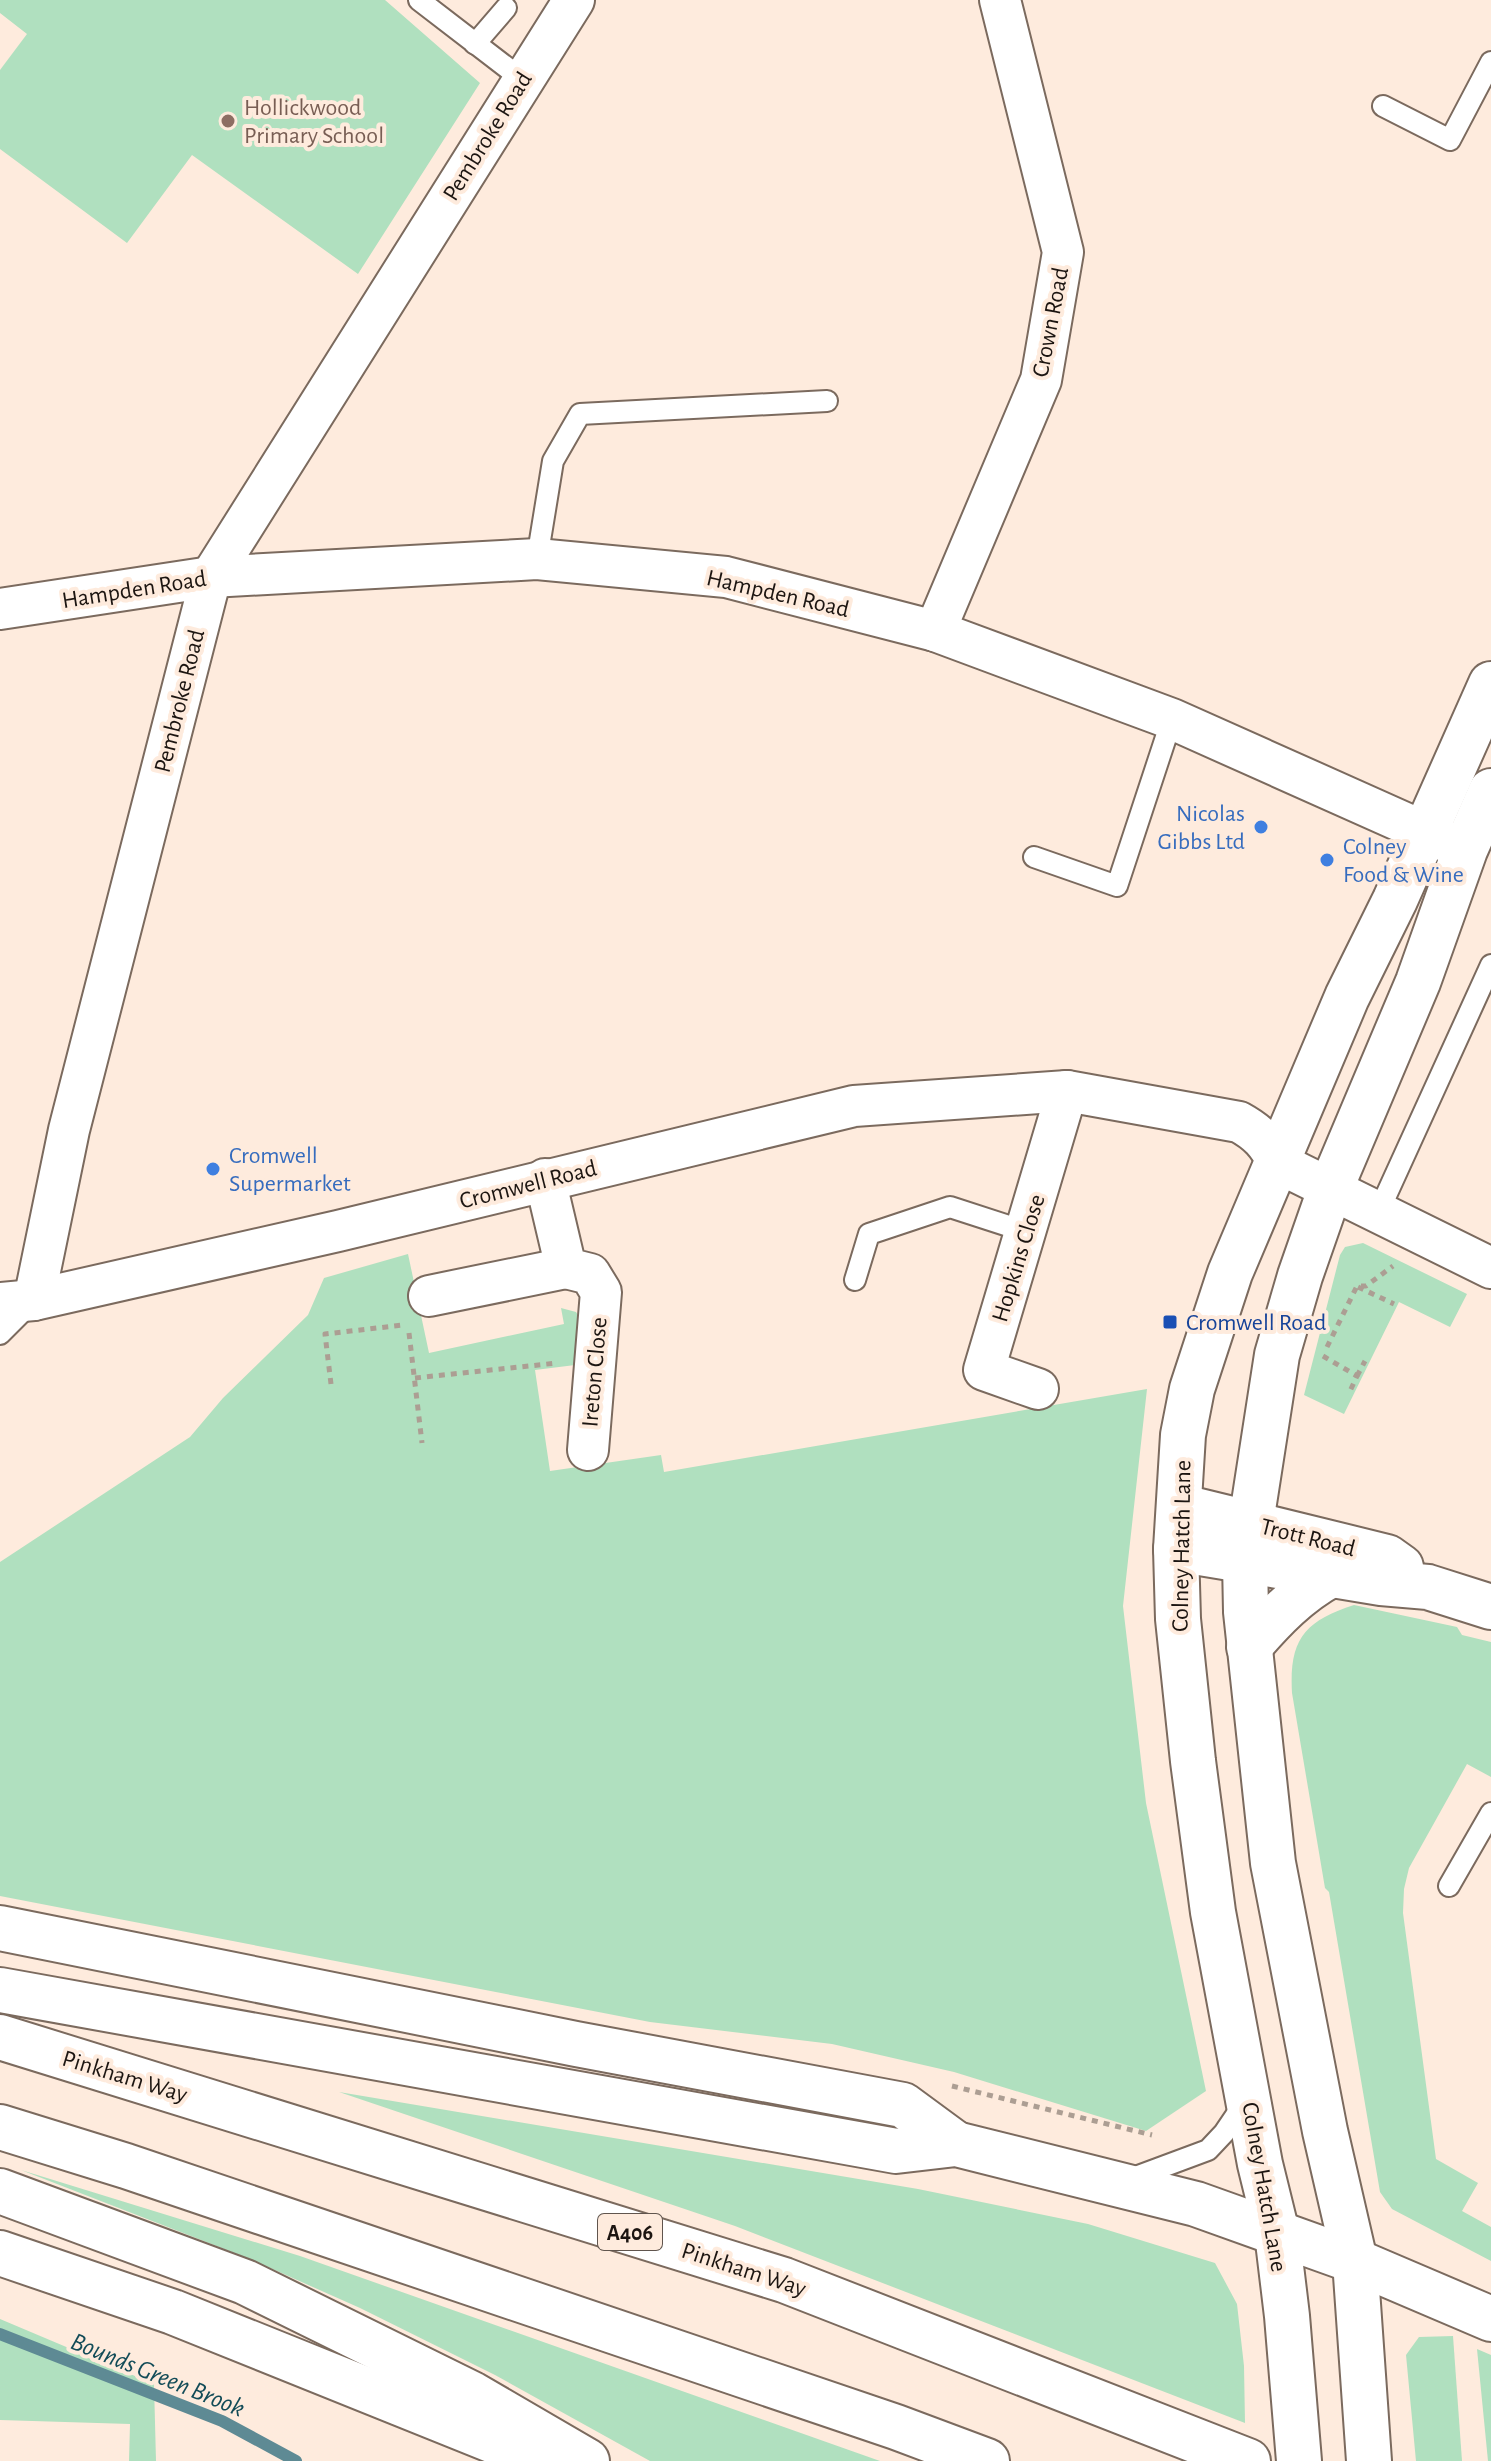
<svg xmlns="http://www.w3.org/2000/svg" width="1491" height="2461" font-family="'Alegreya Sans',sans-serif">
	<style>
		.green { fill: #b0e0bf }
		.lines { fill: none; stroke-linecap: round; stroke-linejoin: round }
		.stream { stroke: #5e8a94; stroke-width: 12 }
		.service-casing { stroke: #7b6a5e; stroke-width: 24 }
		.minor-casing { stroke: #7b6a5e; stroke-width: 44 }
		.tertiary-casing { stroke: #7b6a5e; stroke-width: 48 }
		.secondary-casing { stroke: #7b6a5e; stroke-width: 48 }
		.trunk-casing { stroke: #7b6a5e; stroke-width: 48 }
		.path { stroke: #ac9e93; stroke-width: 5; stroke-dasharray: 6 6; stroke-linecap: butt }
		.service { stroke: #fff; stroke-width: 20 }
		.minor { stroke: #fff; stroke-width: 40 }
		.tertiary { stroke: #fff; stroke-width: 44 }
		.secondary { stroke: #fff; stroke-width: 44 }
		.trunk { stroke: #fff; stroke-width: 44 }
		.education-dot { fill: #8d6e63; stroke: #feebdd; stroke-width: 3 }
		.shop-dot { fill: #3f7fe0; stroke: #feebdd; stroke-width: 3 }
		.transit-dot { fill: #1a4fb4; stroke: #feebdd; stroke-width: 3 }
		.labels { text-anchor: middle; stroke-width: 8; stroke-linejoin: round; paint-order: stroke }
		.shield { fill: #feebdd; stroke: #60554e; stroke-width: 2 }
		.shield-label { font-size: 22px; font-weight: bold; fill: #1c1511 }
		.education-label { font-size: 24px; fill: #785e54; stroke: #feebdd; text-anchor: start }
		.street-label { font-size: 24px; fill: #1c1511; stroke: #feebdd }
		.shop-label { font-size: 24px; fill: #366cbe; stroke: #feebdd; text-anchor: start }
		.transit-label { font-size: 24px; fill: #164399; stroke: #feebdd; text-anchor: start }
		.water-label { font-size: 26px; font-style: italic; fill: #134c58; stroke: #feebdd }
	</style>
	<rect width="100%" height="100%" fill="#feebdd"/>
	<g class="green">
		<polygon points="0,0 385,0 480,83 358,274 192,155 127,243 0,149 0,70 27,34 0,13"/>
		<polygon points="1363,1243 1467,1294 1450,1327 1399,1302 1344,1414 1304,1395 1340,1255 1345,1247"/>
		<polygon points="408,1254 429,1353 564,1324 561,1308 576,1312 584,1325 575,1365 535,1370 550,1471 661,1455 664,1472 1147,1389 1123,1606 1146,1803 1206,2091 1146,2131 954,2072 832,2044 650,2022 0,1896 0,1562 190,1437 223,1398 308,1315 324,1278"/>
		<path d="M1354,1605L1457,1627L1462,1635L1491,1642V1777L1467,1764L1409,1868L1404,1889L1403,1913L1436,2159L1478,2183L1462,2211L1491,2227V2261L1392,2209L1380,2192L1329,1892L1325,1888L1292,1693C1289,1640 1304,1621 1354,1605Z"/>
		<polygon points="339,2092 918,2189 1088,2224 1215,2263 1237,2304 1244,2366 1245,2423 735,2226"/>
		<polygon points="21,2170 300,2256 880,2461 650,2461 495,2375 360,2308 250,2259"/>
		<polygon points="0,2319 154,2384 156,2461 129,2461 130,2424 0,2420"/>
		<polygon points="1453,2336 1462,2461 1416,2461 1406,2355 1419,2337"/>
		<polygon points="1477,2349 1491,2355 1491,2461 1488,2461"/>
	</g>
	<g class="lines">
		<polyline class="stream" points="0,2334 222,2421 296,2461"/>
		<g class="service-casing">
			<g id="service">
				<polyline points="419,0 523,80"/>
				<polyline points="475,44 506,8"/>
				<polyline points="1383,106 1450,140 1491,62"/>
				<polyline points="537,559 553,461 580,414 827,401"/>
				<polyline points="1034,857 1117,886 1172,719"/>
				<polyline points="1378,1213 1491,965"/>
				<polyline points="855,1280 869,1234 950,1207 1027,1232"/>
				<polyline points="0,1334 31,1303"/>
				<polyline points="1449,1886 1491,1813"/>
				<polyline points="1130,2179 1208,2150 1224,2133 1245,2102"/>
			</g>
		</g>
		<g class="minor-casing">
			<g id="minor">
				<polyline points="0,609 211,577 537,559 726,577 935,631 1172,719 1454,845"/>
				<polyline points="935,631 1041,380 1063,252 1000,0"/>
				<polyline points="545,1179 566,1268 590,1274 601,1292 588,1450"/>
				<polyline points="429,1296 566,1268"/>
				<polyline points="34,1300 69,1130 211,577 574,0"/>
				<path d="M0,1303L34,1300L338,1231L854,1106L1067,1091L1239,1122C1259,1133 1268,1143 1278,1163L1491,1268"/>
				<polyline points="1038,1389 984,1370 1067,1091"/>
			</g>
		</g>
		<g class="tertiary-casing">
			<g id="tertiary">
				<polyline points="1179,1506 1387,1557 1401,1567"/>
				<polyline points="1176,1549 1381,1583 1428,1587 1491,1607"/>
			</g>
		</g>
		<g class="secondary-casing">
			<g id="secondary">
				<path d="M1249,1647C1274,1618 1298,1593 1331,1575"/>
				<polyline points="1299,2461 1287,2316 1277,2233 1260,2164 1213,1912 1193,1761 1178,1619 1176,1549 1183,1435 1192,1389 1230,1273 1347,997 1395,900 1491,684"/>
				<polyline points="1369,2461 1355,2261 1325,2131 1273,1863 1246,1612 1245,1561 1277,1355 1300,1276 1330,1190 1418,982 1465,850 1491,791"/>
			</g>
		</g>
		<g class="trunk-casing">
			<g id="trunk">
				<polyline points="0,1928 576,2044 903,2105 956,2144"/>
				<polyline points="0,1990 896,2151 956,2144 1196,2204 1355,2261 1491,2319"/>
				<polyline points="0,2037 784,2280 1248,2461"/>
				<polyline points="0,2127 126,2166 896,2427 987,2461"/>
				<polyline points="0,2191 245,2282 472,2394 587,2461"/>
				<polyline points="0,2253 173,2312 541,2460"/>
			</g>
		</g>
		<g class="path">
			<polyline points="1358,1287 1394,1304"/>
			<polyline points="409,1333 422,1443"/>
			<polyline points="1327,1347 1357,1286 1366,1286 1393,1266"/>
			<polyline points="1323,1356 1357,1376 1350,1391"/>
			<polyline points="1357,1376 1365,1361"/>
			<polyline points="415,1378 557,1363"/>
			<polyline points="331,1384 325,1334 403,1325"/>
			<polyline points="952,2086 1152,2135"/>
		</g>
		<use href="#service" class="service"/>
		<use href="#minor" class="minor"/>
		<use href="#tertiary" class="tertiary"/>
		<use href="#secondary" class="secondary"/>
		<use href="#trunk" class="trunk"/>
	</g>
	<circle class="education-dot" cx="228" cy="121" r="8"/>
	<g class="shop-dot">
		<circle cx="1261" cy="827" r="8"/>
		<circle cx="1327" cy="860" r="8"/>
		<circle cx="213" cy="1169" r="8"/>
	</g>
	<rect class="transit-dot" x="1162" y="1314" width="16" height="16" rx="4"/>
	<g class="labels">
		<rect class="shield" x="598" y="2214" width="64" height="36" rx="6"/>
		<g class="shield-label">
			<text x="630" y="2240">A406</text>
		</g>
		<g class="education-label">
			<text x="244" y="115">Hollickwood<tspan x="244" dy="28">Primary School</tspan></text>
		</g>
		<g class="street-label">
			<text transform="translate(487 136) rotate(-58)" y="8">Pembroke Road</text>
			<text transform="translate(1050 322) rotate(-79)" y="8">Crown Road</text>
			<text transform="translate(134 589) rotate(-9)" y="8">Hampden Road</text>
			<text transform="translate(778 593) rotate(13)" y="8">Hampden Road</text>
			<text transform="translate(179 701) rotate(-76)" y="8">Pembroke Road</text>
			<text transform="translate(528 1184) rotate(-14)" y="8">Cromwell Road</text>
			<text transform="translate(1018 1258) rotate(-73)" y="8">Hopkins Close</text>
			<text transform="translate(594 1372) rotate(-85)" y="8">Ireton Close</text>
			<text transform="translate(1308 1537) rotate(14)" y="8">Trott Road</text>
			<text transform="translate(1181 1546) rotate(-89)" y="8">Colney Hatch Lane</text>
			<text transform="translate(125 2076) rotate(17)" y="8">Pinkham Way</text>
			<text transform="translate(1265 2187) rotate(80)" y="8">Colney Hatch Lane</text>
			<text transform="translate(744 2269) rotate(18)" y="8">Pinkham Way</text>
		</g>
		<g class="shop-label">
			<text x="1245" y="821" text-anchor="end">Nicolas<tspan x="1245" dy="28">Gibbs Ltd</tspan></text>
			<text x="1343" y="854">Colney<tspan x="1343" dy="28">Food &amp; Wine</tspan></text>
			<text x="229" y="1163">Cromwell<tspan x="229" dy="28">Supermarket</tspan></text>
		</g>
		<g class="transit-label">
			<text x="1186" y="1330">Cromwell Road</text>
		</g>
		<g class="water-label">
			<text transform="translate(158 2374) rotate(22)" y="9">Bounds Green Brook</text>
		</g>
	</g>
</svg>
